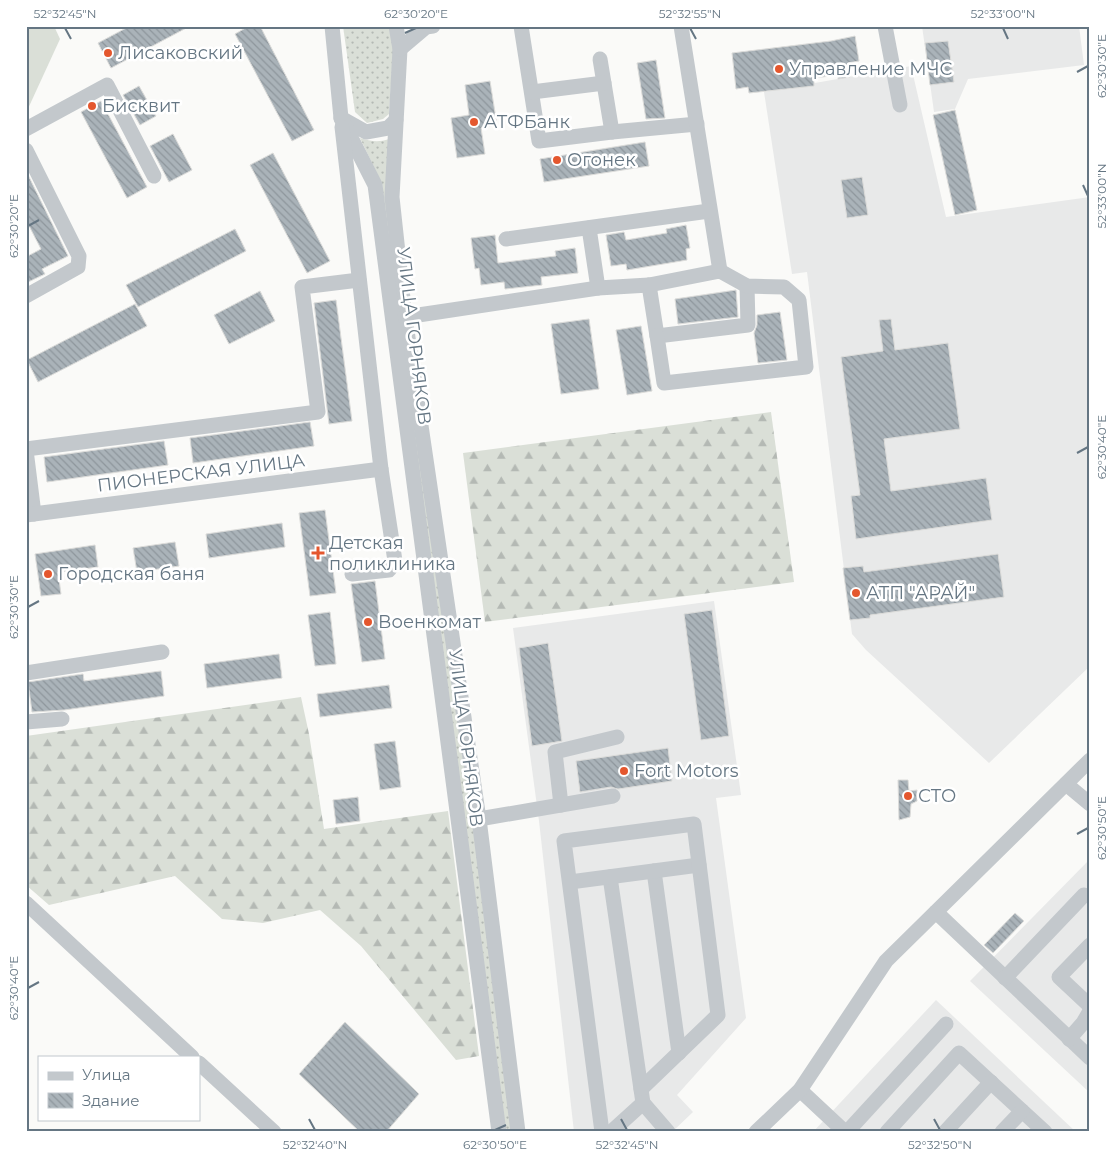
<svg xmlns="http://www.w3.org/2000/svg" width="1116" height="1158" font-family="Montserrat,sans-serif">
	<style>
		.built { fill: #e8e9e9 }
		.grass { fill: url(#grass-dots) }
		.forest { fill: url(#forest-firs) }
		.pitch { fill: #dadfd7 }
		.building { fill: url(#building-back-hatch); stroke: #dcdcda }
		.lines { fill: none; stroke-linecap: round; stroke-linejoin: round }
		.minor { stroke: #c3c8cc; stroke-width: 15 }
		.ticks { fill: none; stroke: #657683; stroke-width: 2 }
		.poi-dot { fill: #e4572e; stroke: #fff; stroke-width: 2 }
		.labels { text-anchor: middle; stroke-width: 5; stroke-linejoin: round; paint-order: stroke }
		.poi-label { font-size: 18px; fill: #657683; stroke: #fff; text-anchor: start }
		.street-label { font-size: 18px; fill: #657683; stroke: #fff }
		.neatline { fill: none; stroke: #657683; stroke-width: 2 }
		.ticks-label { font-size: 12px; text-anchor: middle; fill: #657683 }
	</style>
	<defs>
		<pattern id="grass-dots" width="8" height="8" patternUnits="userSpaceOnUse" patternTransform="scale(1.25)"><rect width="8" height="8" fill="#dadfd7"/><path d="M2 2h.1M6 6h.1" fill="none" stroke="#b4b9b4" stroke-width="1.8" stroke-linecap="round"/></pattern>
		<pattern id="forest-firs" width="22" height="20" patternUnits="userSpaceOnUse" patternTransform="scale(1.25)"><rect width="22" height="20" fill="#dadfd7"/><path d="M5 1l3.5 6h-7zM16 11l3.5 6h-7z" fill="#b4b9b4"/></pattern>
		<pattern id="building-back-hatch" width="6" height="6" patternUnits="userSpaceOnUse" patternTransform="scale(1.25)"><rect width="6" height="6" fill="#aab3b9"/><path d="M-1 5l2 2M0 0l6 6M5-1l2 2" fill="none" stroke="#8e969c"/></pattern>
	</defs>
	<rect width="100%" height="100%" fill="#fafaf8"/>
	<g class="built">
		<polygon points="922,26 1079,26 1084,65 968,79 955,109 934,112"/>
		<polygon points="911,66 946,217 1090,197 1090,666 989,763 866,650 852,634 807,272 792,274 764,92"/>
		<polygon points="714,601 741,795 716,798 746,1018 677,1095 693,1112 672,1132 574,1132 539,821 513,628"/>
		<polygon points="1090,859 1090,1093 970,981"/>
		<polygon points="936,1000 1076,1132 813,1132"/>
	</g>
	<g class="grass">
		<polygon points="343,26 392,26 394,39 389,114 383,119 367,123 355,112"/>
		<path d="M360,138C370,141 378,143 389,139L391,188L513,1132H505L382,184Z"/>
	</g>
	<g class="forest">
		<polygon points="771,412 794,582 485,622 463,453"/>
		<polygon points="301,697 309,734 324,829 448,811 479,1056 456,1060 361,946 320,910 263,923 222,919 175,876 49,905 26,885 26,736"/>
	</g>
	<polygon class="pitch" points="26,26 54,26 60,39 26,113"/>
	<g class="building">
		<polygon points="130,26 190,26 111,68 98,43"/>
		<polygon points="249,26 260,26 314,130 292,141 235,34"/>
		<polygon points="855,36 859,61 848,63 850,77 838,79 838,75 814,78 814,86 749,93 748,87 736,89 732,53 831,41"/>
		<polygon points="948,41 954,82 930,85 925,43"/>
		<polygon points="656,60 665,118 646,119 637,63"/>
		<polygon points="490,81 497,125 481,128 485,154 457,158 451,118 469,115 465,85"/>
		<polygon points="139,86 156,116 140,125 123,95"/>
		<polygon points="101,101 147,187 127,198 81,112"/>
		<polygon points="955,110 977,210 955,215 933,115"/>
		<polygon points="173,134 192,170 169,182 150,146"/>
		<polygon points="645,142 649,166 544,182 540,159"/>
		<polygon points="273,153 330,261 307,273 250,165"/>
		<polygon points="26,171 68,256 42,269 45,274 26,283 26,257 41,249 26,220"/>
		<polygon points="862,177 868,215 847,218 841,180"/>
		<polygon points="686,225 690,248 686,249 687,260 627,270 626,264 611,266 606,235 624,232 626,240 667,233 666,229"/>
		<polygon points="235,229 246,251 138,307 126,285"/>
		<polygon points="495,235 498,263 556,256 555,251 575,248 578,273 541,277 542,285 505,289 504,282 481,285 479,268 475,269 471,238"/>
		<polygon points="736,290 738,317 678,324 675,299"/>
		<polygon points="260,291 275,321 229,344 214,315"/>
		<polygon points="336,300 352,421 329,424 314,303"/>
		<polygon points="135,304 147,326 38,382 27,360"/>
		<polygon points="780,312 787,360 758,363 754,333 757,325 757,315"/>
		<polygon points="589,319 599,389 561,394 551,324"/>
		<polygon points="891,319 895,350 948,343 960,429 884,439 891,491 986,478 992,520 856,539 851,496 860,495 841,357 883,351 879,320"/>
		<polygon points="641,326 652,391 627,395 616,330"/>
		<polygon points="310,422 314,446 193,463 190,438"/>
		<polygon points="164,441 168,465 47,482 44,457"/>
		<polygon points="325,510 336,593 310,596 299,513"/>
		<polygon points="282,523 285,547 209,558 206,534"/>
		<polygon points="175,542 179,566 137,572 133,548"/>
		<polygon points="95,545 98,567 58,572 61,594 41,596 35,554"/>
		<polygon points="998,554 1004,597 870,615 870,618 850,620 843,568 863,566 864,572"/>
		<polygon points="375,581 385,659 362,662 351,584"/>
		<polygon points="712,610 729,736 701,740 684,614"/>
		<polygon points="330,612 336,664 315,666 308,615"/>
		<polygon points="548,643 562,741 532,746 519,648"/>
		<polygon points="279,654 282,678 207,688 204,664"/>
		<polygon points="161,671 164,696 64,710 32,712 28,682 83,674 84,681"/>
		<polygon points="389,685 392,708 320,717 317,694"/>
		<polygon points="395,741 401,787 380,790 374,744"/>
		<polygon points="668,748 672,781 618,789 611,787 580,792 576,761"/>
		<polygon points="898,780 908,780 909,791 917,790 917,801 911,804 910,817 899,820"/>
		<polygon points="358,797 360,821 336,824 333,800"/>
		<polygon points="1015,913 1024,921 993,953 984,945"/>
		<polygon points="345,1022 419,1094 386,1132 360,1132 299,1074"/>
	</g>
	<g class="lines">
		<g class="minor">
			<polyline points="332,26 341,118 366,132 388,128 396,120"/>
			<polyline points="396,26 400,49 392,197 405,317 479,819 518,1132"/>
			<polyline points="521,26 539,141 612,132 697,124"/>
			<polyline points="681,26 720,271"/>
			<polyline points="885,26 900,105"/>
			<polyline points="400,49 426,27 433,26"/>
			<polyline points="600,59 612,132"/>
			<polyline points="532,92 604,83"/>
			<polyline points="341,118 375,185 499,1132"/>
			<polyline points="342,127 381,469 395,561 389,570 352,574"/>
			<polyline points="26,129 107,85 154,176"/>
			<polyline points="26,150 79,256 78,267 26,296"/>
			<polyline points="589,228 598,288"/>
			<polyline points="506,239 709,211"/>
			<polyline points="649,285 657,336 748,325 747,286"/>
			<polyline points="405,317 598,288 649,285 720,271 747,286 784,287 799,300 806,367 664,383 657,336"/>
			<polyline points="26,449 318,412 302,287 359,280"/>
			<polyline points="26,450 34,514"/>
			<polyline points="26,515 381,469"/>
			<polyline points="26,673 162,652"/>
			<polyline points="26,722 62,719"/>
			<polyline points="1066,784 1090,804"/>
			<polyline points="561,805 555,752 617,737"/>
			<polyline points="479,819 613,796"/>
			<polyline points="654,871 679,1053"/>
			<polyline points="610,877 643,1103 668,1132"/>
			<polyline points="570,882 699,865"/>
			<polyline points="26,903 192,1057"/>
			<polyline points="936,912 1090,1058"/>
			<polyline points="1090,945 1059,977 1090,1006"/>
			<polyline points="1005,978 1084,895"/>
			<polyline points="1069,1039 1083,1023 1090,1011"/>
			<polyline points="199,1063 274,1132"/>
			<polyline points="800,1090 845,1132"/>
			<polyline points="602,1132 564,841 694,824 718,1015 641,1089"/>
			<polyline points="611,1132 643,1103"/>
			<polyline points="756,1132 800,1090 886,961 1090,760"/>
			<polyline points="847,1132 946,1024"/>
			<polyline points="887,1132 959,1053 1045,1132"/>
			<polyline points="945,1132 991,1082"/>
			<polyline points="1002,1132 1022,1111"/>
		</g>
	</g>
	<path class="ticks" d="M65,28L71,39M690,28L696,39M1003,28L1008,39M405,33L416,28M1077,72L1088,66M1083,185L1088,196M28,226L39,220M1077,453L1088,447M28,607L39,601M1077,834L1088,828M28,988L39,982M309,1119L315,1130M621,1119L627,1130M934,1119L940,1130M495,1130L506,1125"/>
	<g class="poi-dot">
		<circle cx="108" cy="53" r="5"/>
		<circle cx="779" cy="69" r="5"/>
		<circle cx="92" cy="106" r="5"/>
		<circle cx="474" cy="122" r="5"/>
		<circle cx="557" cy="160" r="5"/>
		<path d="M315.5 545.5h5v5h5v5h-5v5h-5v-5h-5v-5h5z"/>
		<circle cx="48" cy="574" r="5"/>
		<circle cx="856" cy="593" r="5"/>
		<circle cx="368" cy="622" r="5"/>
		<circle cx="624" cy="771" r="5"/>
		<circle cx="908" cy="796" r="5"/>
	</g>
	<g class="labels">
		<g class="poi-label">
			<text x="118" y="59">Лисаковский</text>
			<text x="789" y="75">Управление МЧС</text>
			<text x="102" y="112">Бисквит</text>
			<text x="484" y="128">АТФБанк</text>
			<text x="567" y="166">Огонек</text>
			<text x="329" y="549">Детская<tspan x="329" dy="21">поликлиника</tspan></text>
			<text x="58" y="580">Городская баня</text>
			<text x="866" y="599">АТП "АРАЙ"</text>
			<text x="378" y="628">Военкомат</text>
			<text x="634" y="777">Fort Motors</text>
			<text x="918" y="802">СТО</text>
		</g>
		<g class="street-label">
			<text transform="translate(414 336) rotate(83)" y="6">УЛИЦА ГОРНЯКОВ</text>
			<text transform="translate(201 473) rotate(-7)" y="6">ПИОНЕРСКАЯ УЛИЦА</text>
			<text transform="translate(466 738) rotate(83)" y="6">УЛИЦА ГОРНЯКОВ</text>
		</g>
	</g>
	<rect width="1116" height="1158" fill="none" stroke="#ffffff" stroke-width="55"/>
	<rect x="38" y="1056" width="162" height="65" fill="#ffffff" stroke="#c1c8cd"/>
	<rect x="48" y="1072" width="25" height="8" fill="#c3c8cc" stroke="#c1c8cd"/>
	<text x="82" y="1080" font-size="15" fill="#657683">Улица</text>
	<rect x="48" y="1093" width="25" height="15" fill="url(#building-back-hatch)" stroke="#c1c8cd"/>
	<text x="82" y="1106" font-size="15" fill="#657683">Здание</text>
	<rect x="28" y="28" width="1060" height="1102" class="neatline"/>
	<g class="ticks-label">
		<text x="65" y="18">52°32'45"N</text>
		<text x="416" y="18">62°30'20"E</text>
		<text x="690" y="18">52°32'55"N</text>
		<text x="1003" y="18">52°33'00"N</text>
		<text transform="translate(1102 66) rotate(-90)" y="4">62°30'30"E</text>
		<text transform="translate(1102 196) rotate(-90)" y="4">52°33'00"N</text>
		<text transform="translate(14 226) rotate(-90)" y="4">62°30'20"E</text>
		<text transform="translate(1102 447) rotate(-90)" y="4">62°30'40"E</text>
		<text transform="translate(14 607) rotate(-90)" y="4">62°30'30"E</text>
		<text transform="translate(1102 828) rotate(-90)" y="4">62°30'50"E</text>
		<text transform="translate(14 988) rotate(-90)" y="4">62°30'40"E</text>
		<text x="315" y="1149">52°32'40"N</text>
		<text x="495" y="1149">62°30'50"E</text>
		<text x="627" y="1149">52°32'45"N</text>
		<text x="940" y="1149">52°32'50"N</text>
	</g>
</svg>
